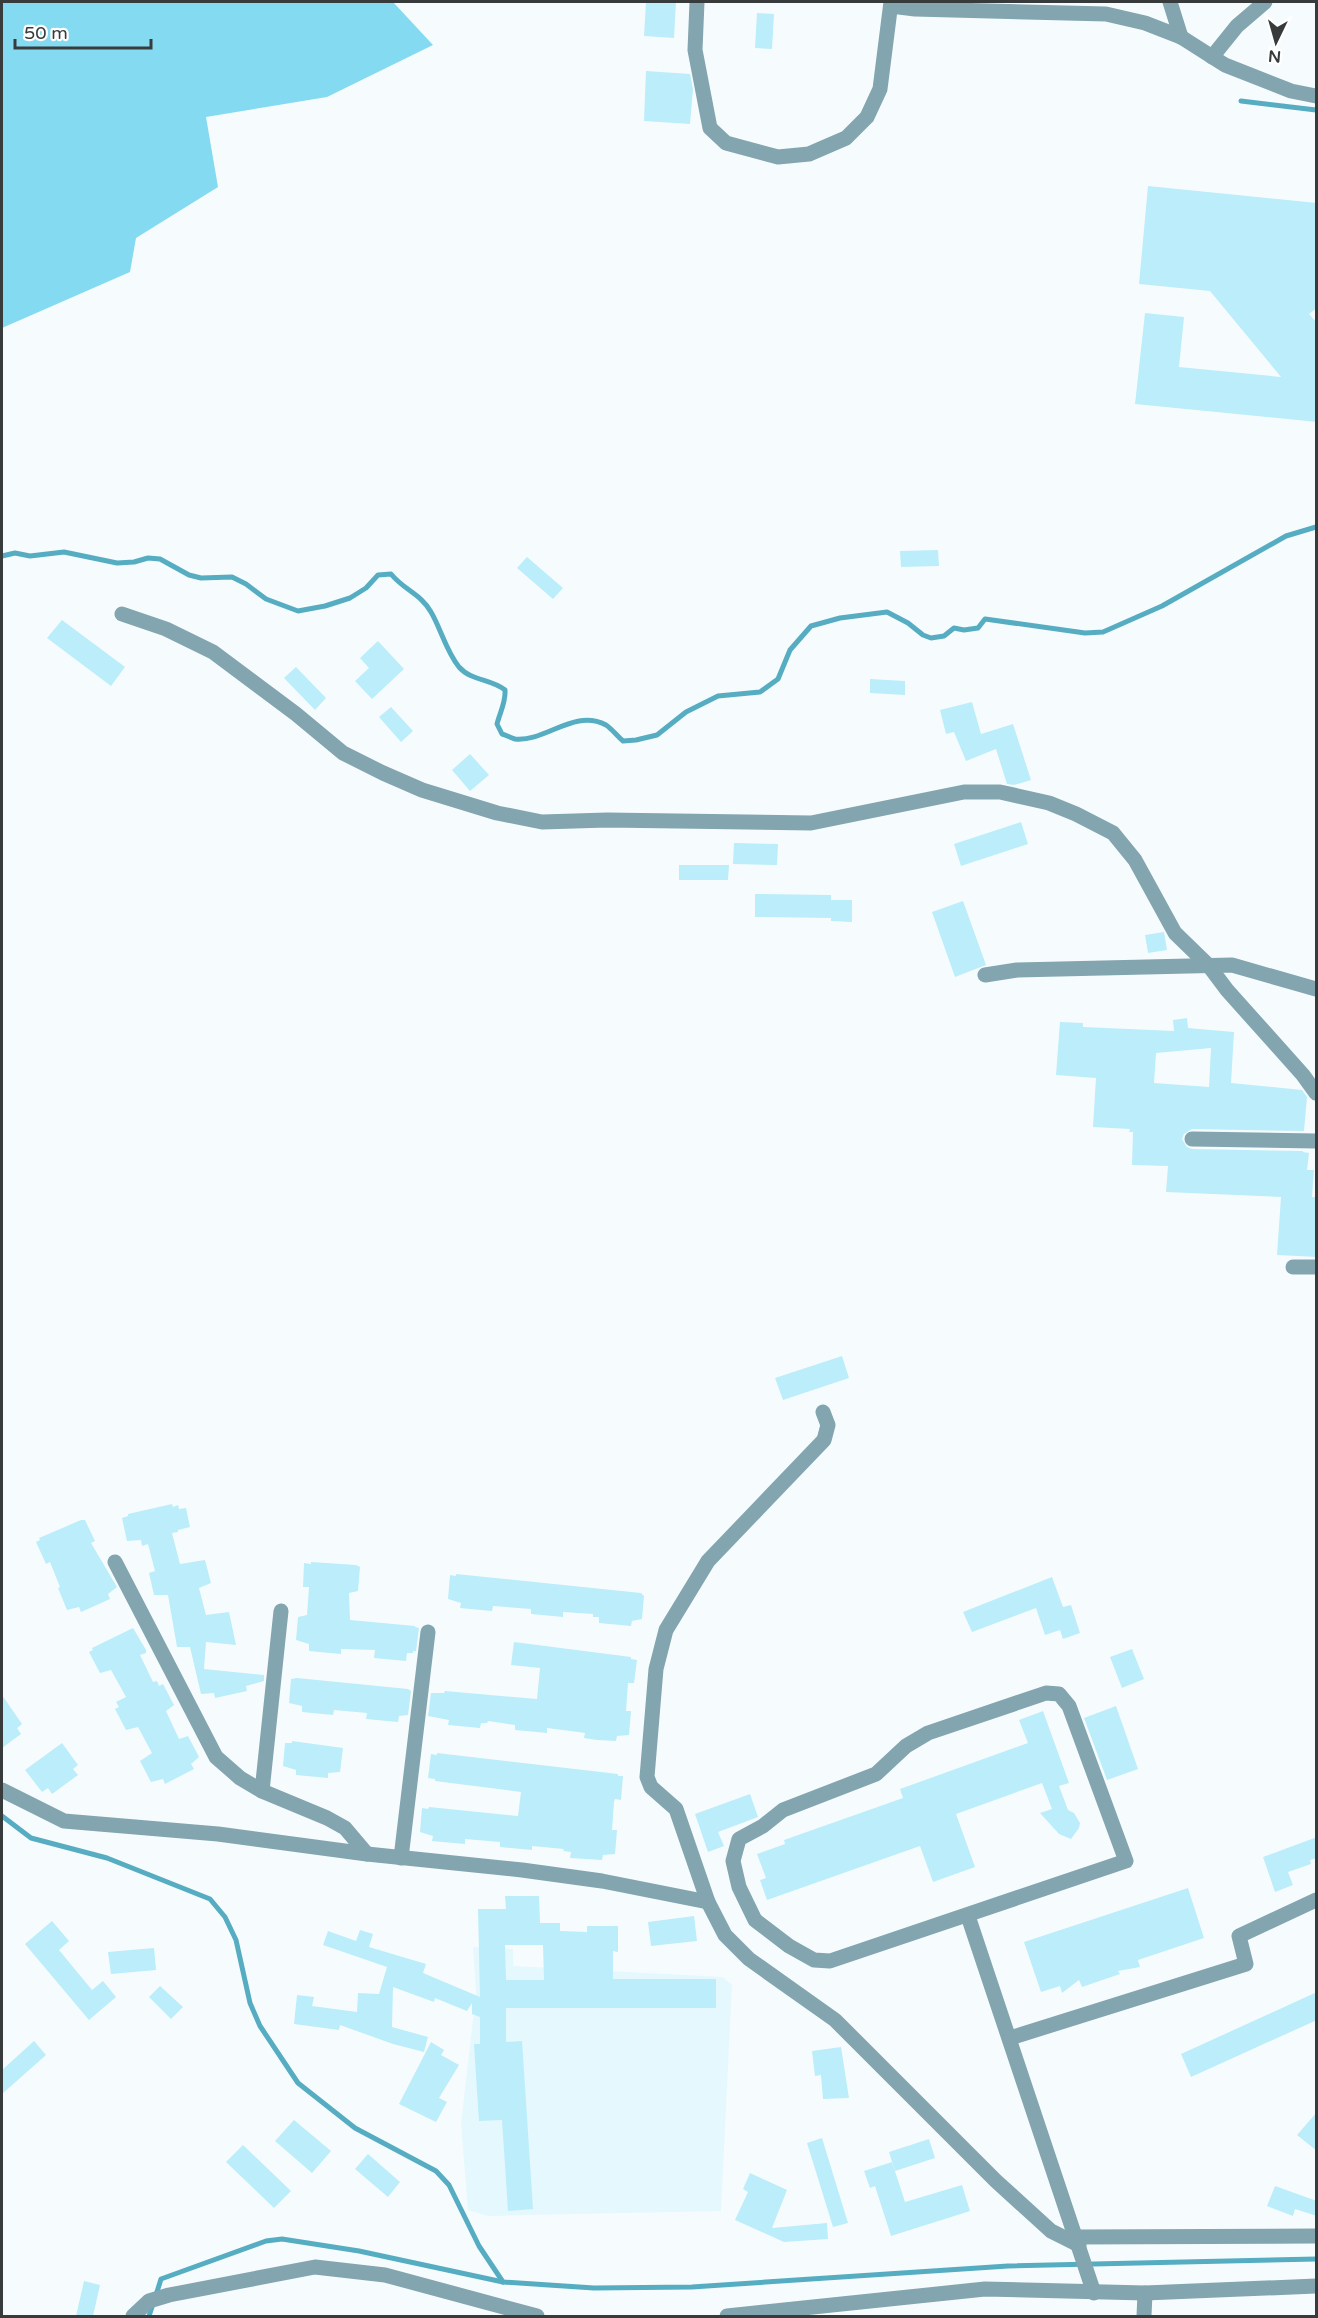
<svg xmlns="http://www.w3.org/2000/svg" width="1318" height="2318" font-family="'Varela Round',sans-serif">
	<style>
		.built { fill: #e5f8fe }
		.forest { fill: #84daf0 }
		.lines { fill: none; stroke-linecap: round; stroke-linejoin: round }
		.stream { stroke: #56adc2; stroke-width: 5 }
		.building { fill: #bcedfa; fill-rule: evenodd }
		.minor { stroke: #83a5af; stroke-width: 15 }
	</style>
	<rect width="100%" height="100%" fill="#f6fcfe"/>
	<polygon class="built" points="473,1947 513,1949 513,1966 723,1977 732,1985 721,2211 488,2216 468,2210 461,2124 476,1993"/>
	<polygon class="forest" points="2,2 393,2 433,45 327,97 206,117 218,187 136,238 130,272 2,328"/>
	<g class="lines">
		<g class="stream">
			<polyline points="1241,101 1316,110"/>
			<path d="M2,556L15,553L30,556L64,552L117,563L134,562L148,558L160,559L189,575L201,578L232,577L246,584L266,599L298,611L325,606L350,598L366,588L378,575L391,574C404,590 421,594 431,612C441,629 446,651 459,667C471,681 492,679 505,690C506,702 500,712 497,724L502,734C506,735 511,738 515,739C546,742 574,708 606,725C612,729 617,736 623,741L636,740L657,735L686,712L718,696L760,692L778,679L790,650L811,626L840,618L887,612L908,623L923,635L931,638L944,636L954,628L964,630L978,628L985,619L1085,633L1103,632L1162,606L1286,536L1316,527"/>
			<polyline points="2,1816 31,1838 107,1858 210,1899 225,1917 236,1940 250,2003 260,2026 298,2083 355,2128 436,2171 449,2185 479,2246 503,2282"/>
			<polyline points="156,2295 161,2279 266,2241 282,2239 359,2251 503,2282 594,2288 692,2287 1008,2266 1316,2259"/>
			<polyline points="149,2316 153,2304"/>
		</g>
	</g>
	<g class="building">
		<polygon points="646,2 676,2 674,38 644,36"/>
		<polygon points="757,13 774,14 772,49 755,48"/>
		<polygon points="646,71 690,74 693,89 690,124 644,121"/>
		<polygon points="1148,186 1317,203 1317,308 1309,314 1317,323 1317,422 1135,404 1145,313 1184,317 1179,367 1281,377 1210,291 1139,284"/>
		<polygon points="938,550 939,566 901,567 900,551"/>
		<polygon points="527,557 563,588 553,599 517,568"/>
		<polygon points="62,620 125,667 111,686 47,638"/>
		<polygon points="378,641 404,669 372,699 355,681 369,668 360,658"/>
		<polygon points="296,667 326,698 315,710 284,678"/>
		<polygon points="870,679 905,681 905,695 870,693"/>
		<polygon points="972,702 981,734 1013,724 1031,780 1014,785 1007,784 996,749 966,761 954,732 946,734 940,710"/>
		<polygon points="391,707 413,731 401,742 379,717"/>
		<polygon points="470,754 489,775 470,791 452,770"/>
		<polygon points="1021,822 1028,844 961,866 954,844"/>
		<polygon points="734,843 778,844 777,865 733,864"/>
		<polygon points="679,865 729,865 728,880 679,880"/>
		<polygon points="755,894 831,895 831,900 852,900 852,922 831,921 831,918 755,917"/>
		<polygon points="963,901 986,965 955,977 932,912"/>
		<polygon points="1164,932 1167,950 1148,953 1145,935"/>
		<path d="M1187,1018L1188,1028L1234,1032L1231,1083L1302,1090L1307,1097L1304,1131L1192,1129L1184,1134L1182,1139L1187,1147L1192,1149L1303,1151V1152L1309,1153L1307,1170H1314L1312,1197H1317V1257L1277,1255L1281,1197L1166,1192L1168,1166L1132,1165L1133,1132H1129L1130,1129L1093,1127L1096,1078L1056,1075L1060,1022L1083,1023V1027L1174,1031L1173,1020ZM1211,1048L1209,1087L1154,1083L1156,1053Z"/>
		<polygon points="842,1356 849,1378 783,1400 775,1378"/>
		<polygon points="172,1504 173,1507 178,1505 179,1509 186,1508 190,1527 178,1530 178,1532 172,1533 180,1564 205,1560 211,1583 199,1588 206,1615 229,1612 236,1645 206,1642 204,1669 264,1675 264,1681 246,1686 247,1691 215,1698 214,1693 201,1694 190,1647 177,1647 168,1595 154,1595 149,1573 155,1571 148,1544 142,1546 141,1540 127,1541 122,1518 128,1516 128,1514"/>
		<polygon points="81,1520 85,1520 95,1541 91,1543 117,1587 108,1594 110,1599 81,1612 79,1607 67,1610 58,1588 60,1587 50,1562 46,1564 36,1542 40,1540 39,1538"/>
		<polygon points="311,1562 356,1565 360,1567 358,1591 349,1593 350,1620 415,1626 415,1627 419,1628 416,1651 413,1651 413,1653 407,1653 406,1661 374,1658 375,1650 341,1649 341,1654 309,1651 309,1644 296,1640 298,1617 307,1615 309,1587 303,1587 304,1563 311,1564"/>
		<polygon points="456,1574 641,1593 644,1596 642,1619 632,1621 631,1626 599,1623 599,1617 593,1617 593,1614 563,1612 563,1617 531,1614 531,1609 493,1606 492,1611 460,1608 461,1603 448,1599 450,1575 456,1576"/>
		<polygon points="1052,1577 1063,1607 1071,1605 1080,1633 1063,1639 1060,1630 1045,1635 1036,1608 972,1632 963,1612"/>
		<polygon points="133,1628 146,1650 146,1653 140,1655 153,1682 157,1681 159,1686 163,1684 174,1705 166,1711 179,1739 188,1736 199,1757 191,1764 194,1769 165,1784 163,1779 151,1782 140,1761 152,1753 138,1727 126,1730 115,1709 119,1707 116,1702 126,1697 111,1670 100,1673 89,1652 93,1650 92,1648"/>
		<polygon points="514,1642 631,1657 631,1659 637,1660 634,1683 628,1683 626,1711 631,1711 629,1735 617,1736 616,1741 597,1740 584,1738 585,1733 578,1732 547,1728 547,1733 515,1730 515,1725 488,1721 487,1723 481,1723 480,1728 448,1725 449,1720 428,1716 431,1693 444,1693 445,1691 537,1699 540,1668 511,1665"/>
		<polygon points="1132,1649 1144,1679 1122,1688 1110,1657"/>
		<polygon points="297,1678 408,1689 411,1691 408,1715 399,1716 398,1722 366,1719 367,1713 334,1710 333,1715 302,1712 302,1706 289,1703 291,1679"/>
		<polygon points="2,1695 22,1724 17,1728 21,1734 2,1748"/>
		<polygon points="1116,1706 1138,1769 1107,1780 1084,1718"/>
		<polygon points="1043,1711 1069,1783 1059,1786 1068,1810 1074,1813 1080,1823 1079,1828 1071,1839 1059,1834 1040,1813 1052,1809 1042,1783 956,1814 975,1867 933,1882 920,1846 767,1900 760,1880 766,1878 757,1854 785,1844 784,1840 903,1798 900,1789 1028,1743 1019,1720"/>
		<polygon points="292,1741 343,1748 340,1772 328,1773 328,1778 296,1775 296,1770 283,1766 285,1743 292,1743"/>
		<polygon points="62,1743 78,1765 73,1769 78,1775 52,1794 48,1788 42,1792 25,1770"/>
		<polygon points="437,1753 618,1774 618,1776 623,1776 621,1800 615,1799 614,1802 612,1830 617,1830 615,1854 603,1855 602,1860 570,1858 571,1852 563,1851 564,1849 532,1846 532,1850 500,1847 500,1842 465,1839 465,1844 432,1841 433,1836 420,1832 422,1808 428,1809 429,1807 518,1816 521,1792 435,1781 435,1779 428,1778 431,1754 437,1755"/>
		<polygon points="750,1794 758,1817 718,1832 724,1846 708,1852 695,1814"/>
		<polygon points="1317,1837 1317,1858 1310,1860 1311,1864 1288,1872 1293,1885 1275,1892 1263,1857"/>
		<polygon points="1188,1888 1204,1938 1138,1960 1140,1967 1118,1971 1120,1974 1082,1987 1079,1980 1062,1993 1060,1986 1041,1992 1024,1942"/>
		<path d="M505,1896H539L540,1923H560V1931L587,1932V1926H618V1952L613,1951V1979H716V2008H506V2042L522,2041L533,2209L508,2211L502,2120L479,2121L474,2044H480V2017L472,2014V2003L467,2011L435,1998L434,2002L393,1987L392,2027L428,2037L424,2052L393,2044L340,2025L339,2030L294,2024L297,1995L314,1997L312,2006L357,2012L358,1993L379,1994L387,1967L323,1945L328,1931L356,1941L360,1930L373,1934L369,1947L426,1964L423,1973L480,1997L478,1909H506ZM505,1945H543L544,1980H506Z"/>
		<polygon points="694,1916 697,1941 651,1946 648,1922"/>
		<polygon points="52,1921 69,1941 59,1950 92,1990 103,1981 116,1997 89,2020 25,1944"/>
		<polygon points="154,1948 156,1970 111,1974 108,1952"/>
		<polygon points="160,1986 183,2007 171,2019 149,1997"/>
		<polygon points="1317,1992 1317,2020 1191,2077 1181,2054"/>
		<polygon points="34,2041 46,2055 2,2094 2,2070"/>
		<polygon points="431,2042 444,2050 441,2055 459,2065 439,2098 447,2102 436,2122 399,2104"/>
		<polygon points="841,2047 849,2098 823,2099 821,2075 815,2076 812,2051"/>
		<polygon points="1317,2112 1317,2151 1297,2135"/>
		<polygon points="294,2120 331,2151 312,2173 275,2141"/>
		<polygon points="822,2138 848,2223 833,2227 807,2143"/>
		<polygon points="929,2139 935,2158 895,2171 889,2152"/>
		<polygon points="243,2145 291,2191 274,2208 226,2162"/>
		<polygon points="368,2154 400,2182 388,2197 355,2169"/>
		<polygon points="892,2162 905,2202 962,2185 970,2211 891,2236 875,2186 870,2188 864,2171"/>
		<polygon points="750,2173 787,2190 772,2228 827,2223 828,2239 784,2242 735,2220 748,2192 743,2189"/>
		<polygon points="1275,2186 1317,2201 1317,2216 1295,2209 1293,2216 1267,2206"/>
		<polygon points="84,2281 100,2285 93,2316 76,2316"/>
	</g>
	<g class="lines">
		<g class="minor">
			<polyline points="697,2 695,50 710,128 726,143 778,157 809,154 846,138 867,117 880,89 891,2"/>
			<polyline points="1170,2 1181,37"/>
			<polyline points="891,6 915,9 1106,14 1145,23 1181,37 1225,65 1291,91 1316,96"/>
			<polyline points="1212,57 1237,26 1265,2"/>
			<polyline points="122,614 166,629 213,652 296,714 343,753 383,773 422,790 497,813 542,822 607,820 811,823 964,792 1000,792 1049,803 1076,814 1113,833 1135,860 1175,933 1209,966 1227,990 1303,1075 1316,1093"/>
			<polyline points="985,975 1017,970 1232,965 1316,989"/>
			<polyline points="1192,1139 1316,1141"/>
			<polyline points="1293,1267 1316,1267"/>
			<polyline points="823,1412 828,1425 824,1440 708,1561 666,1630 656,1669 647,1777 651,1787 676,1809 708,1902 725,1935 749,1959 835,2020 996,2181 1051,2231 1079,2245"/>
			<polyline points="115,1562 216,1757 240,1778 262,1791 327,1818 345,1828 367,1854"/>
			<polygon points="1046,1693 1059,1694 1069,1706 1126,1861 830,1961 814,1960 789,1946 755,1920 739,1887 733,1861 739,1839 763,1826 783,1810 876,1774 906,1746 928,1733"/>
			<polyline points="2,1790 64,1821 218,1834 367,1854 522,1870 602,1881 708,1902"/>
			<polyline points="262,1791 281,1611"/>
			<polyline points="401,1858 428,1632"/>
			<polyline points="968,1916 1094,2293"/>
			<polyline points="1010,2038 1246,1964 1239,1936 1316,1900"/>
			<polyline points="1076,2237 1316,2236"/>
			<polyline points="133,2316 149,2301 169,2295 315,2267 385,2275 537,2316"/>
			<polyline points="727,2316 985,2289 1145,2293 1316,2286"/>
			<polyline points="1144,2316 1145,2293"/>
		</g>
	</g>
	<rect width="1318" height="2318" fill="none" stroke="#373b3c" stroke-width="6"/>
	<g transform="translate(1276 42) rotate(185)" stroke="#ffffff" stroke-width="4.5" paint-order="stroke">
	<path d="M0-4.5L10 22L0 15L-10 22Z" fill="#373b3c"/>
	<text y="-9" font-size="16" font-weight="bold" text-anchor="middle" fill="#373b3c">N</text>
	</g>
	<path d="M15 39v9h136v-9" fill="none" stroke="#373b3c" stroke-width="3"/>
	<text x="24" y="39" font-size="18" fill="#373b3c" stroke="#ffffff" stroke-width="4.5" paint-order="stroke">50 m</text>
</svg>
